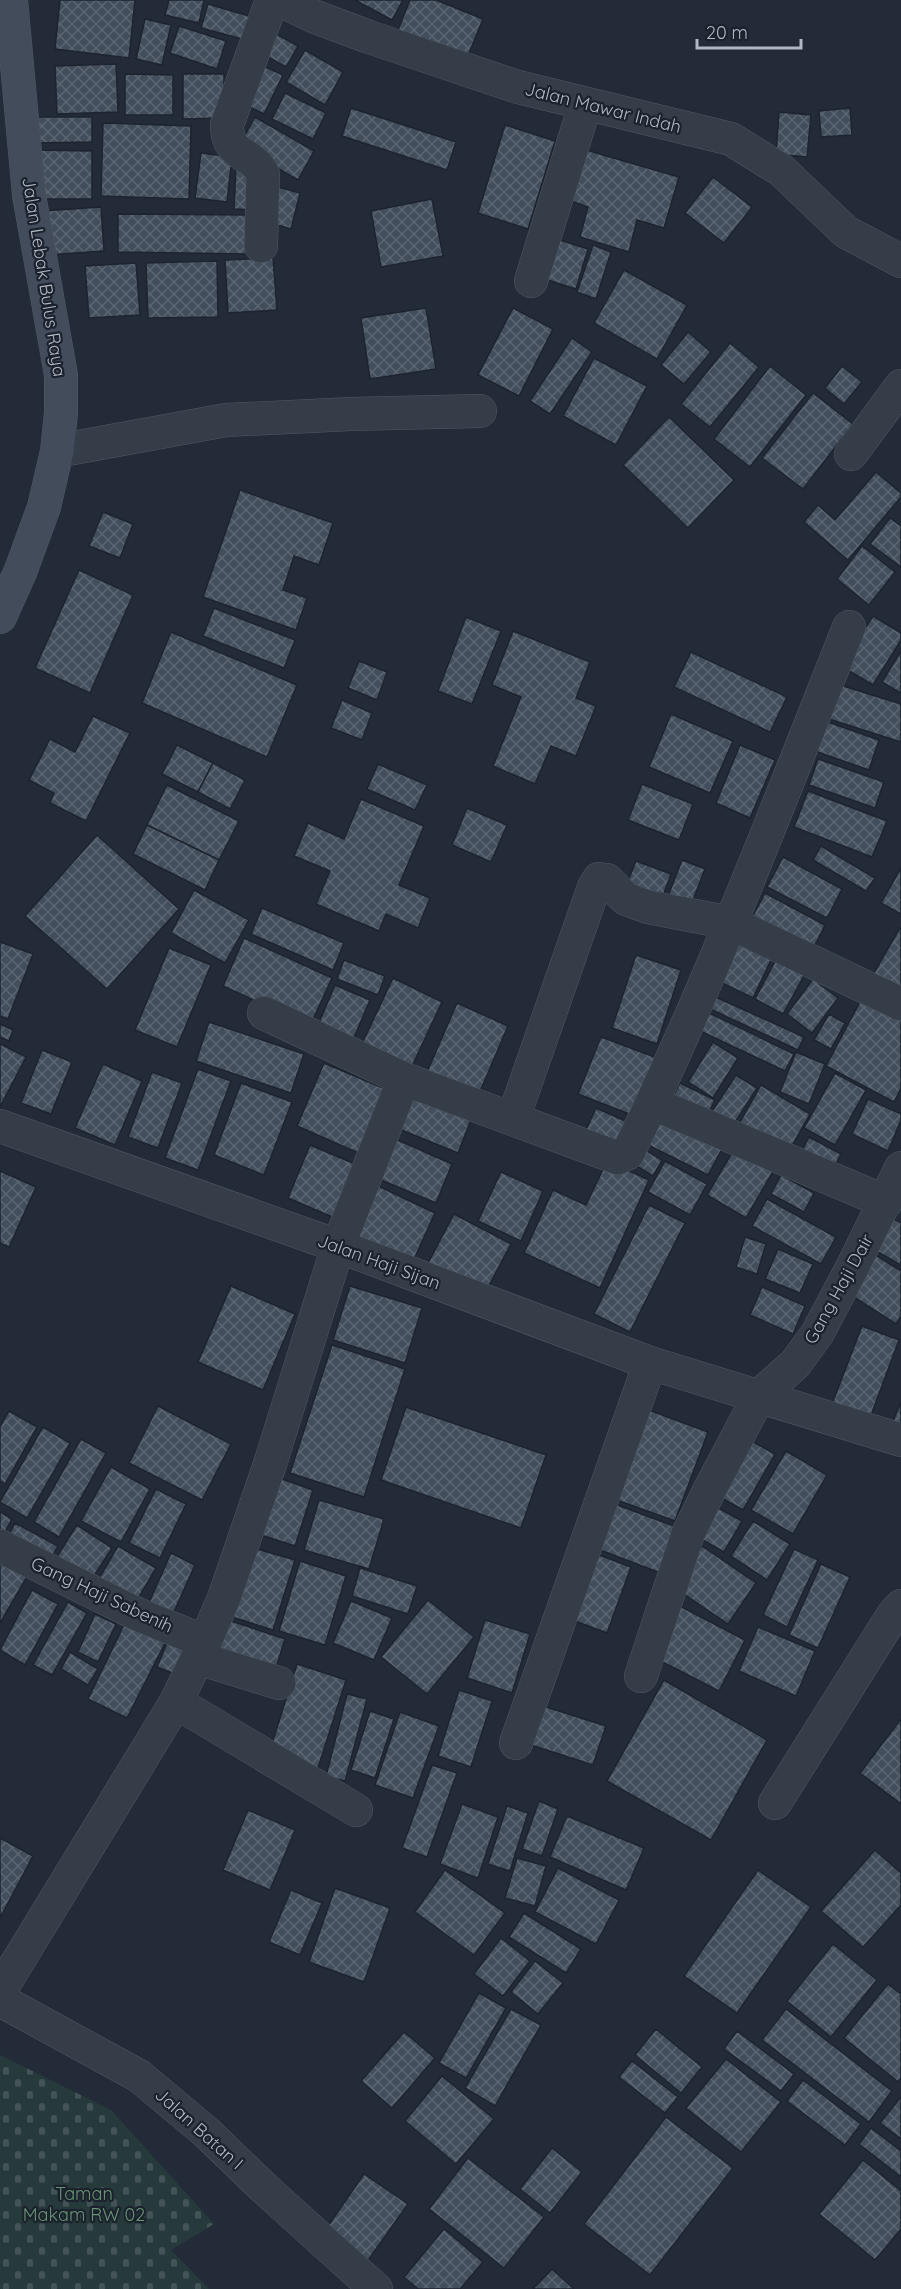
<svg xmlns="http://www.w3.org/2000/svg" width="901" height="2289" font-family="Quicksand,sans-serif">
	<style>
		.cemetery { fill: url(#cemetery-stones) }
		.building { fill: url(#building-cross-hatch); stroke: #1d242f; stroke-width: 1.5 }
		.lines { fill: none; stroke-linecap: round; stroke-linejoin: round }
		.minor-casing { stroke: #505863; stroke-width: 34 }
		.secondary-casing { stroke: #505863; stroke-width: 34 }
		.minor { stroke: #353d48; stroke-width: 33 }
		.secondary { stroke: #434c5b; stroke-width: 33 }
		.labels { text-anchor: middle; stroke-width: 4.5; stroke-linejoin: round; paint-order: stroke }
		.street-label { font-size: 18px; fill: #b0b8c4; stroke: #1b222d }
		.park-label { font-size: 18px; fill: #689472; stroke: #1b222d }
	</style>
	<defs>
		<pattern id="cemetery-stones" width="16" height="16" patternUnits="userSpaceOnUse" patternTransform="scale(1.5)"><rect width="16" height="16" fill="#273a3b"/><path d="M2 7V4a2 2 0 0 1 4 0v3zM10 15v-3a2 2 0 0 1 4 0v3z" fill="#445456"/></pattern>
		<pattern id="building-cross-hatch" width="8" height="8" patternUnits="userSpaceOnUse" patternTransform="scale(1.5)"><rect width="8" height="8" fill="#434e5c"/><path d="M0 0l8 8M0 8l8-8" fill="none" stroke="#5c6572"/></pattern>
	</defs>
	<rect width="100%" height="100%" fill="#222b37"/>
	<polygon class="cemetery" points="0,2055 111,2110 214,2224 171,2250 209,2289 0,2289"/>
	<g class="building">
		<polygon points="60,0 135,0 129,58 55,49"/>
		<polygon points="169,0 204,0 199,23 165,15"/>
		<polygon points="355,0 403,0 392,20"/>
		<polygon points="410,0 436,0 483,19 467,58 398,30"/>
		<polygon points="208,4 252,17 246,40 201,28"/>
		<polygon points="145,19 171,25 162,65 136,59"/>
		<polygon points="179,26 226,41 217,69 170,53"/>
		<polygon points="271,31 298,46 286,67 259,52"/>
		<polygon points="305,50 343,72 325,105 286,82"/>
		<polygon points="116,64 118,112 57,114 55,66"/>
		<polygon points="259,64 283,75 264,114 240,102"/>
		<polygon points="125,74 173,75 173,115 125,115"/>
		<polygon points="183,74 224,74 224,118 183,119"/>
		<polygon points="285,93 326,113 313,139 272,119"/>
		<polygon points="351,108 456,142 447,170 342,136"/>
		<polygon points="850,108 852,135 821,137 819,111"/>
		<polygon points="779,112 811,115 807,157 776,154"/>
		<polygon points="29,117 92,117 92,142 30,143"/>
		<polygon points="255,117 314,151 298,180 239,146"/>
		<polygon points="103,123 191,126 189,199 101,196"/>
		<polygon points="505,125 555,141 528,229 478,213"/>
		<polygon points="32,150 92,151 92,199 32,199"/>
		<polygon points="586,150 679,177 664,228 637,220 629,252 580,237 588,207 571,201"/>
		<polygon points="201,153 232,157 227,202 195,198"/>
		<polygon points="236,167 257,168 255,210 234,209"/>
		<polygon points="713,177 752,207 724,243 685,213"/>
		<polygon points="274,186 300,193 291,229 264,221"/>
		<polygon points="432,199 443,256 381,267 371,211"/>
		<polygon points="101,207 104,251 46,255 42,211"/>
		<polygon points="118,214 249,215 249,254 118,252"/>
		<polygon points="547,236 588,249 576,289 535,276"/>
		<polygon points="593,245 611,252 596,299 577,292"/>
		<polygon points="273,258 277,310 228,313 225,260"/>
		<polygon points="217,261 218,317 148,318 146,263"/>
		<polygon points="136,263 140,315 89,318 85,266"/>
		<polygon points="624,270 687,305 657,359 594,323"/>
		<polygon points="426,308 436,369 370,379 361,318"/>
		<polygon points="513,308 553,329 519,396 478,375"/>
		<polygon points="688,332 711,352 684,384 661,365"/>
		<polygon points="572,338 592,352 550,414 530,401"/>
		<polygon points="730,343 759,367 710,427 681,404"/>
		<polygon points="594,358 647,386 616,445 563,416"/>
		<polygon points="770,366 806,395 750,467 714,439"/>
		<polygon points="842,366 862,382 844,404 825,388"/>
		<polygon points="813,393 853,424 803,489 762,458"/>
		<polygon points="669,417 734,480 688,528 623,465"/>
		<polygon points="876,472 901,493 901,497 848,560 804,522 818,505 835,520"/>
		<polygon points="240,490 333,523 319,565 294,556 283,590 307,598 296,630 203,597"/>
		<polygon points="103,512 133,524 120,558 89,546"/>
		<polygon points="890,518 901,526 901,567 870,544"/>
		<polygon points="862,546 895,572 869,605 837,579"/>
		<polygon points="79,570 133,595 90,693 35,668"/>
		<polygon points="214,608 295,640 284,668 203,636"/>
		<polygon points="873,616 901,633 901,640 873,685 841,666"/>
		<polygon points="466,617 501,631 472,704 438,691"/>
		<polygon points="513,631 590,662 576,698 596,706 576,756 551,746 535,784 493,766 521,697 492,685"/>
		<polygon points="171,632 297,685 267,757 142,703"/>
		<polygon points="901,651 901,693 882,682"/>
		<polygon points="691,652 787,697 770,732 674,687"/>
		<polygon points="359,661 387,672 377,700 348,688"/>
		<polygon points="840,685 901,704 901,742 829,719"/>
		<polygon points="342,700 372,713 362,740 331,728"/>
		<polygon points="671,714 733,741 710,793 649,767"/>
		<polygon points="93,716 130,733 86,821 50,803 54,793 29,780 50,739 75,752"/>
		<polygon points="822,720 879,740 869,770 812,750"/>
		<polygon points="177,745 213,763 198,792 162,774"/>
		<polygon points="740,745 775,760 750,818 716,803"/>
		<polygon points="818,759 884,782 875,808 809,785"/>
		<polygon points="213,763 245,780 230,809 198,792"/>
		<polygon points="378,764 427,785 415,810 367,789"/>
		<polygon points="642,784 693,804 679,840 628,820"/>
		<polygon points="167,785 239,821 219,860 147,825"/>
		<polygon points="808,791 887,821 872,857 794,827"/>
		<polygon points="361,799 424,826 399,885 430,898 418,928 386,914 379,931 316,904 330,871 294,856 308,823 344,839"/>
		<polygon points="467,808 507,825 491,862 452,845"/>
		<polygon points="147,825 219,860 205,890 133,854"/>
		<polygon points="97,835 179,909 107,989 25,916"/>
		<polygon points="821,846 875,878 866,891 813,860"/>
		<polygon points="783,857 842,889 827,918 767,887"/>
		<polygon points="682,860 705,869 691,905 668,896"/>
		<polygon points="636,861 671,874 659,907 623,893"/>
		<polygon points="901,868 901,914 881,903"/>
		<polygon points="194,890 249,920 225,963 171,933"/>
		<polygon points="765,893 825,925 809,957 748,925"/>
		<polygon points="262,908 344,943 333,970 251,934"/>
		<polygon points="900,928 901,929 901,998 870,980"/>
		<polygon points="244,938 332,978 310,1026 223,986"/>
		<polygon points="0,942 33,954 8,1019 0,1016"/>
		<polygon points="734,942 771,960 753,998 716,980"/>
		<polygon points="169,948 211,965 177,1047 135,1030"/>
		<polygon points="636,955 681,970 657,1044 612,1028"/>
		<polygon points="778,956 806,972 783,1014 755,999"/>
		<polygon points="344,960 385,976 378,995 337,979"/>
		<polygon points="393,978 442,1002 408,1075 358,1052"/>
		<polygon points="813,979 838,998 812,1033 787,1014"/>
		<polygon points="335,985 370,1000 350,1047 315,1032"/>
		<polygon points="711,995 804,1037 798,1050 706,1007"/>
		<polygon points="862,998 901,1019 901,1088 894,1102 826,1066"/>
		<polygon points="457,1003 508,1026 476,1101 424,1079"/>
		<polygon points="707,1012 794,1054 785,1071 698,1030"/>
		<polygon points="829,1014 845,1023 831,1049 814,1040"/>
		<polygon points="209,1022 304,1054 291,1093 196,1061"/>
		<polygon points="0,1024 13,1030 9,1041 0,1037"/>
		<polygon points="601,1037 660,1059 637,1117 578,1094"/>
		<polygon points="713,1042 738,1058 713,1098 688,1082"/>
		<polygon points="0,1044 26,1057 0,1107"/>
		<polygon points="42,1050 72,1062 51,1114 21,1103"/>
		<polygon points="796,1052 825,1064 809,1104 780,1092"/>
		<polygon points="324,1063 390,1091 363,1155 297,1126"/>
		<polygon points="103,1064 142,1081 115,1145 75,1128"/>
		<polygon points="198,1069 231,1081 198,1170 165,1158"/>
		<polygon points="152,1072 182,1083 158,1148 128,1137"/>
		<polygon points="835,1073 866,1090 835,1145 804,1128"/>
		<polygon points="736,1075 757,1088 732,1127 711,1113"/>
		<polygon points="241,1083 292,1102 264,1175 214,1155"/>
		<polygon points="680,1083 715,1100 705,1119 670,1103"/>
		<polygon points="761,1085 810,1114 785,1158 735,1131"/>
		<polygon points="408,1092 472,1117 458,1153 394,1127"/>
		<polygon points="868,1099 901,1114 901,1120 888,1151 852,1134"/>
		<polygon points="596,1108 630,1123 616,1155 582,1139"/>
		<polygon points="654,1112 723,1147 708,1175 640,1141"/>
		<polygon points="391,1137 452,1164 436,1203 374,1177"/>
		<polygon points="809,1137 841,1154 829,1177 797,1160"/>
		<polygon points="310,1145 367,1169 344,1222 288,1198"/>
		<polygon points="637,1145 662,1160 653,1176 627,1160"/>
		<polygon points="736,1146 775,1168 746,1218 707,1195"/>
		<polygon points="607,1161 649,1180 600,1288 524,1253 553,1190 586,1205"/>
		<polygon points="665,1161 707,1184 690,1215 648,1192"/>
		<polygon points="0,1171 36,1187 9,1247 0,1243"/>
		<polygon points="501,1172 543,1191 521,1241 478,1221"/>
		<polygon points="781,1175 814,1193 804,1212 771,1194"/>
		<polygon points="374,1184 435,1213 410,1268 348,1239"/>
		<polygon points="767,1199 836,1237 821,1264 752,1226"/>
		<polygon points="649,1205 685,1223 630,1332 594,1314"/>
		<polygon points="454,1214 511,1244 484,1295 427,1265"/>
		<polygon points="890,1217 901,1223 901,1265 871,1248"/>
		<polygon points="745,1237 766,1244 757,1274 736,1267"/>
		<polygon points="778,1249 813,1264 800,1293 765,1279"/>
		<polygon points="874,1254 901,1271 901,1316 896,1324 849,1294"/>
		<polygon points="231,1286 295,1314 263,1390 198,1362"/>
		<polygon points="350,1286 422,1308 405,1363 333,1340"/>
		<polygon points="762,1287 805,1306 793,1334 750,1315"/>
		<polygon points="862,1326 899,1340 870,1418 832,1404"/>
		<polygon points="332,1345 405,1369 364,1497 290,1473"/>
		<polygon points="901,1402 901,1430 891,1426"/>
		<polygon points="158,1406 231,1444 202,1500 129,1463"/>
		<polygon points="406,1407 546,1455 521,1528 381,1480"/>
		<polygon points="646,1409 708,1432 675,1521 614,1499"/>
		<polygon points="9,1411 37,1427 5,1484 0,1481 0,1427"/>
		<polygon points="43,1427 70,1443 27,1518 0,1502"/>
		<polygon points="742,1436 775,1454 743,1510 711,1492"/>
		<polygon points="81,1439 106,1453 59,1537 34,1522"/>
		<polygon points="786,1451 827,1475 793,1534 751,1510"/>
		<polygon points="111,1467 150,1489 121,1542 81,1521"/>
		<polygon points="276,1477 313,1490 295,1546 258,1534"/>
		<polygon points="156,1489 186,1504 160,1558 129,1543"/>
		<polygon points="319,1500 384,1519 369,1569 304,1550"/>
		<polygon points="707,1502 742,1521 724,1552 690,1533"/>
		<polygon points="612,1503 679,1528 663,1574 595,1548"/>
		<polygon points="0,1512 12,1519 0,1541"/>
		<polygon points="753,1521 790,1544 767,1580 731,1556"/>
		<polygon points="15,1523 58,1546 46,1567 4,1544"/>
		<polygon points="77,1525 112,1548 86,1588 51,1566"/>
		<polygon points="118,1546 156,1568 132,1609 94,1587"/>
		<polygon points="702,1546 756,1583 728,1624 675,1588"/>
		<polygon points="250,1547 295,1560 273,1630 229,1616"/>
		<polygon points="794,1549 818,1560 787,1627 763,1615"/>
		<polygon points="591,1552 631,1567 607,1633 567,1618"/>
		<polygon points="171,1553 195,1565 168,1625 144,1614"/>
		<polygon points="0,1558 28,1575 0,1623"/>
		<polygon points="300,1561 346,1576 325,1645 279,1631"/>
		<polygon points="821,1564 850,1577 818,1648 789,1635"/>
		<polygon points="360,1568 417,1586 408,1614 352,1596"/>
		<polygon points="32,1590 58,1604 25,1665 0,1650"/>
		<polygon points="428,1600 474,1637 427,1694 381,1657"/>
		<polygon points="351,1601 392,1618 374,1660 333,1643"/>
		<polygon points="68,1602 87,1613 52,1675 33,1665"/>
		<polygon points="678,1605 745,1640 719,1691 651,1656"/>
		<polygon points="95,1614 116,1624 98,1662 78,1652"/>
		<polygon points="228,1620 285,1639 275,1671 218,1652"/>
		<polygon points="485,1620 530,1634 512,1693 467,1678"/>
		<polygon points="125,1623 165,1643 127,1718 88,1699"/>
		<polygon points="758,1627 815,1651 796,1696 739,1671"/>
		<polygon points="171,1634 198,1645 185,1678 157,1667"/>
		<polygon points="70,1652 98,1669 88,1685 61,1669"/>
		<polygon points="297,1664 346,1680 318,1768 269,1753"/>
		<polygon points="664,1680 767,1740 711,1840 607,1781"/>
		<polygon points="459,1690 492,1701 471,1767 438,1756"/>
		<polygon points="347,1694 367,1699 345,1781 326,1776"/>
		<polygon points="543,1706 606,1726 593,1765 531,1745"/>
		<polygon points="370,1711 394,1719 375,1778 351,1770"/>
		<polygon points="400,1712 439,1726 413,1798 375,1785"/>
		<polygon points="901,1719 901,1804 860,1773"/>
		<polygon points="432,1765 457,1773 427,1857 402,1848"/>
		<polygon points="539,1801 558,1809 542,1856 522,1849"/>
		<polygon points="462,1804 498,1817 478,1878 440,1864"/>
		<polygon points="507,1806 528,1813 510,1871 488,1864"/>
		<polygon points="248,1810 295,1830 270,1890 223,1870"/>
		<polygon points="567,1816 644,1848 626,1890 550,1857"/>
		<polygon points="0,1838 33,1856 0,1918"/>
		<polygon points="875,1850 901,1873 901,1905 863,1947 821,1911"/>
		<polygon points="517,1858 546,1866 535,1906 505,1898"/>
		<polygon points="558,1868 619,1900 596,1944 535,1912"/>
		<polygon points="445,1870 505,1913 474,1955 415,1912"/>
		<polygon points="758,1870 811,1907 737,2013 684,1976"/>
		<polygon points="335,1888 390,1908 364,1982 309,1962"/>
		<polygon points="291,1890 322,1903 300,1955 269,1942"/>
		<polygon points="524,1913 581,1949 566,1973 509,1937"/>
		<polygon points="501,1938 530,1961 503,1996 474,1974"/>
		<polygon points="833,1944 877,1980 831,2037 787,2001"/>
		<polygon points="535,1961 563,1983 538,2014 511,1992"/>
		<polygon points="888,1984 901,1994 901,2078 898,2082 844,2038"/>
		<polygon points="479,1993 506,2008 466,2078 439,2063"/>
		<polygon points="511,2009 541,2025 495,2106 465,2088"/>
		<polygon points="786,2009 892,2091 869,2122 762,2040"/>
		<polygon points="656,2029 702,2067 681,2093 635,2055"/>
		<polygon points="737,2031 794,2074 781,2091 724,2049"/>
		<polygon points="404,2032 435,2058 392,2108 361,2081"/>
		<polygon points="726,2059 781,2102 741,2152 686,2108"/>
		<polygon points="632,2061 678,2097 665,2113 619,2077"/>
		<polygon points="442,2076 494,2119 456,2164 405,2121"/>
		<polygon points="803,2080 861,2124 845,2145 787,2101"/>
		<polygon points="901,2097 901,2139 880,2123"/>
		<polygon points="666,2117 733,2168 650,2275 584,2224"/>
		<polygon points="871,2128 901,2151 901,2177 859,2144"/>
		<polygon points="552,2148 582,2172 550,2213 520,2189"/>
		<polygon points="468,2158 544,2217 504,2268 429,2209"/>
		<polygon points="863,2160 901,2191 901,2229 875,2260 819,2214"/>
		<polygon points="364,2174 408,2204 364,2266 321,2236"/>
		<polygon points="444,2229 483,2262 460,2289 418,2289 404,2277"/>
		<polygon points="552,2269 574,2289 533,2289"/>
	</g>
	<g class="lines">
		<g class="minor-casing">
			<g id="minor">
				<polyline points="280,0 313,16 369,37 518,87 731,139 781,170 846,232 901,261"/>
				<path d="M261,246L263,174C251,150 227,158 227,125L272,0"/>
				<polyline points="531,281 585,105"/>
				<polyline points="57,451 226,420 351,414 480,411"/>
				<polyline points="851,454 901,386"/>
				<path d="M264,1013L404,1079L618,1158L628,1153C711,982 779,803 849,627"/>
				<polyline points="652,1103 886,1202"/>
				<polyline points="513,1119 594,887 599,879 607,880 626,899 648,907 731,923 901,1004"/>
				<polyline points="0,1126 338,1246 650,1363 901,1440"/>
				<polyline points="0,1546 137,1614 205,1642"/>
				<polyline points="198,1658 279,1683"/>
				<polyline points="641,1676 688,1534 709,1491 759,1396 795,1364 817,1334 853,1266 901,1168"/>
				<polyline points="176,1702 356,1810"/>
				<polyline points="516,1743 650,1363"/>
				<polyline points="775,1803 893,1615 901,1606"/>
				<polyline points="0,1991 176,1702 205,1642 224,1598 270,1464 338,1246 404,1079"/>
				<polyline points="0,2000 139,2076 206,2132 264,2188 376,2289"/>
			</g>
		</g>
		<g class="secondary-casing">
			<polyline id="secondary" points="0,617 21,570 44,507 57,451 61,413 61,375 29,195 11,0"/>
		</g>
		<use href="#minor" class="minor"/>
		<use href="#secondary" class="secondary"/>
	</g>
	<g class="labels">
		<g class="street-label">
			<text transform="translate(603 108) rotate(14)" y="6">Jalan Mawar Indah</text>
			<text transform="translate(44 277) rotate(81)" y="6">Jalan Lebak Bulus Raya</text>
			<text transform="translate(379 1262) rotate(20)" y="6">Jalan Haji Sijan</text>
			<text transform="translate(839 1289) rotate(-61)" y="6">Gang Haji Dair</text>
			<text transform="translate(102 1595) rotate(25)" y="6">Gang Haji Sabenih</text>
			<text transform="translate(199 2129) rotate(42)" y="6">Jalan Batan I</text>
		</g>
		<g class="park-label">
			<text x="84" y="2200">Taman<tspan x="84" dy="21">Makam RW 02</tspan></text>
		</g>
	</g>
	<path d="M697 39v9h104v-9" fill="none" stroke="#b0b8c4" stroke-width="3"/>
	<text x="706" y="39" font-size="18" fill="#b0b8c4" stroke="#1b222d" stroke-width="4.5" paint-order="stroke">20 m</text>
</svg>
